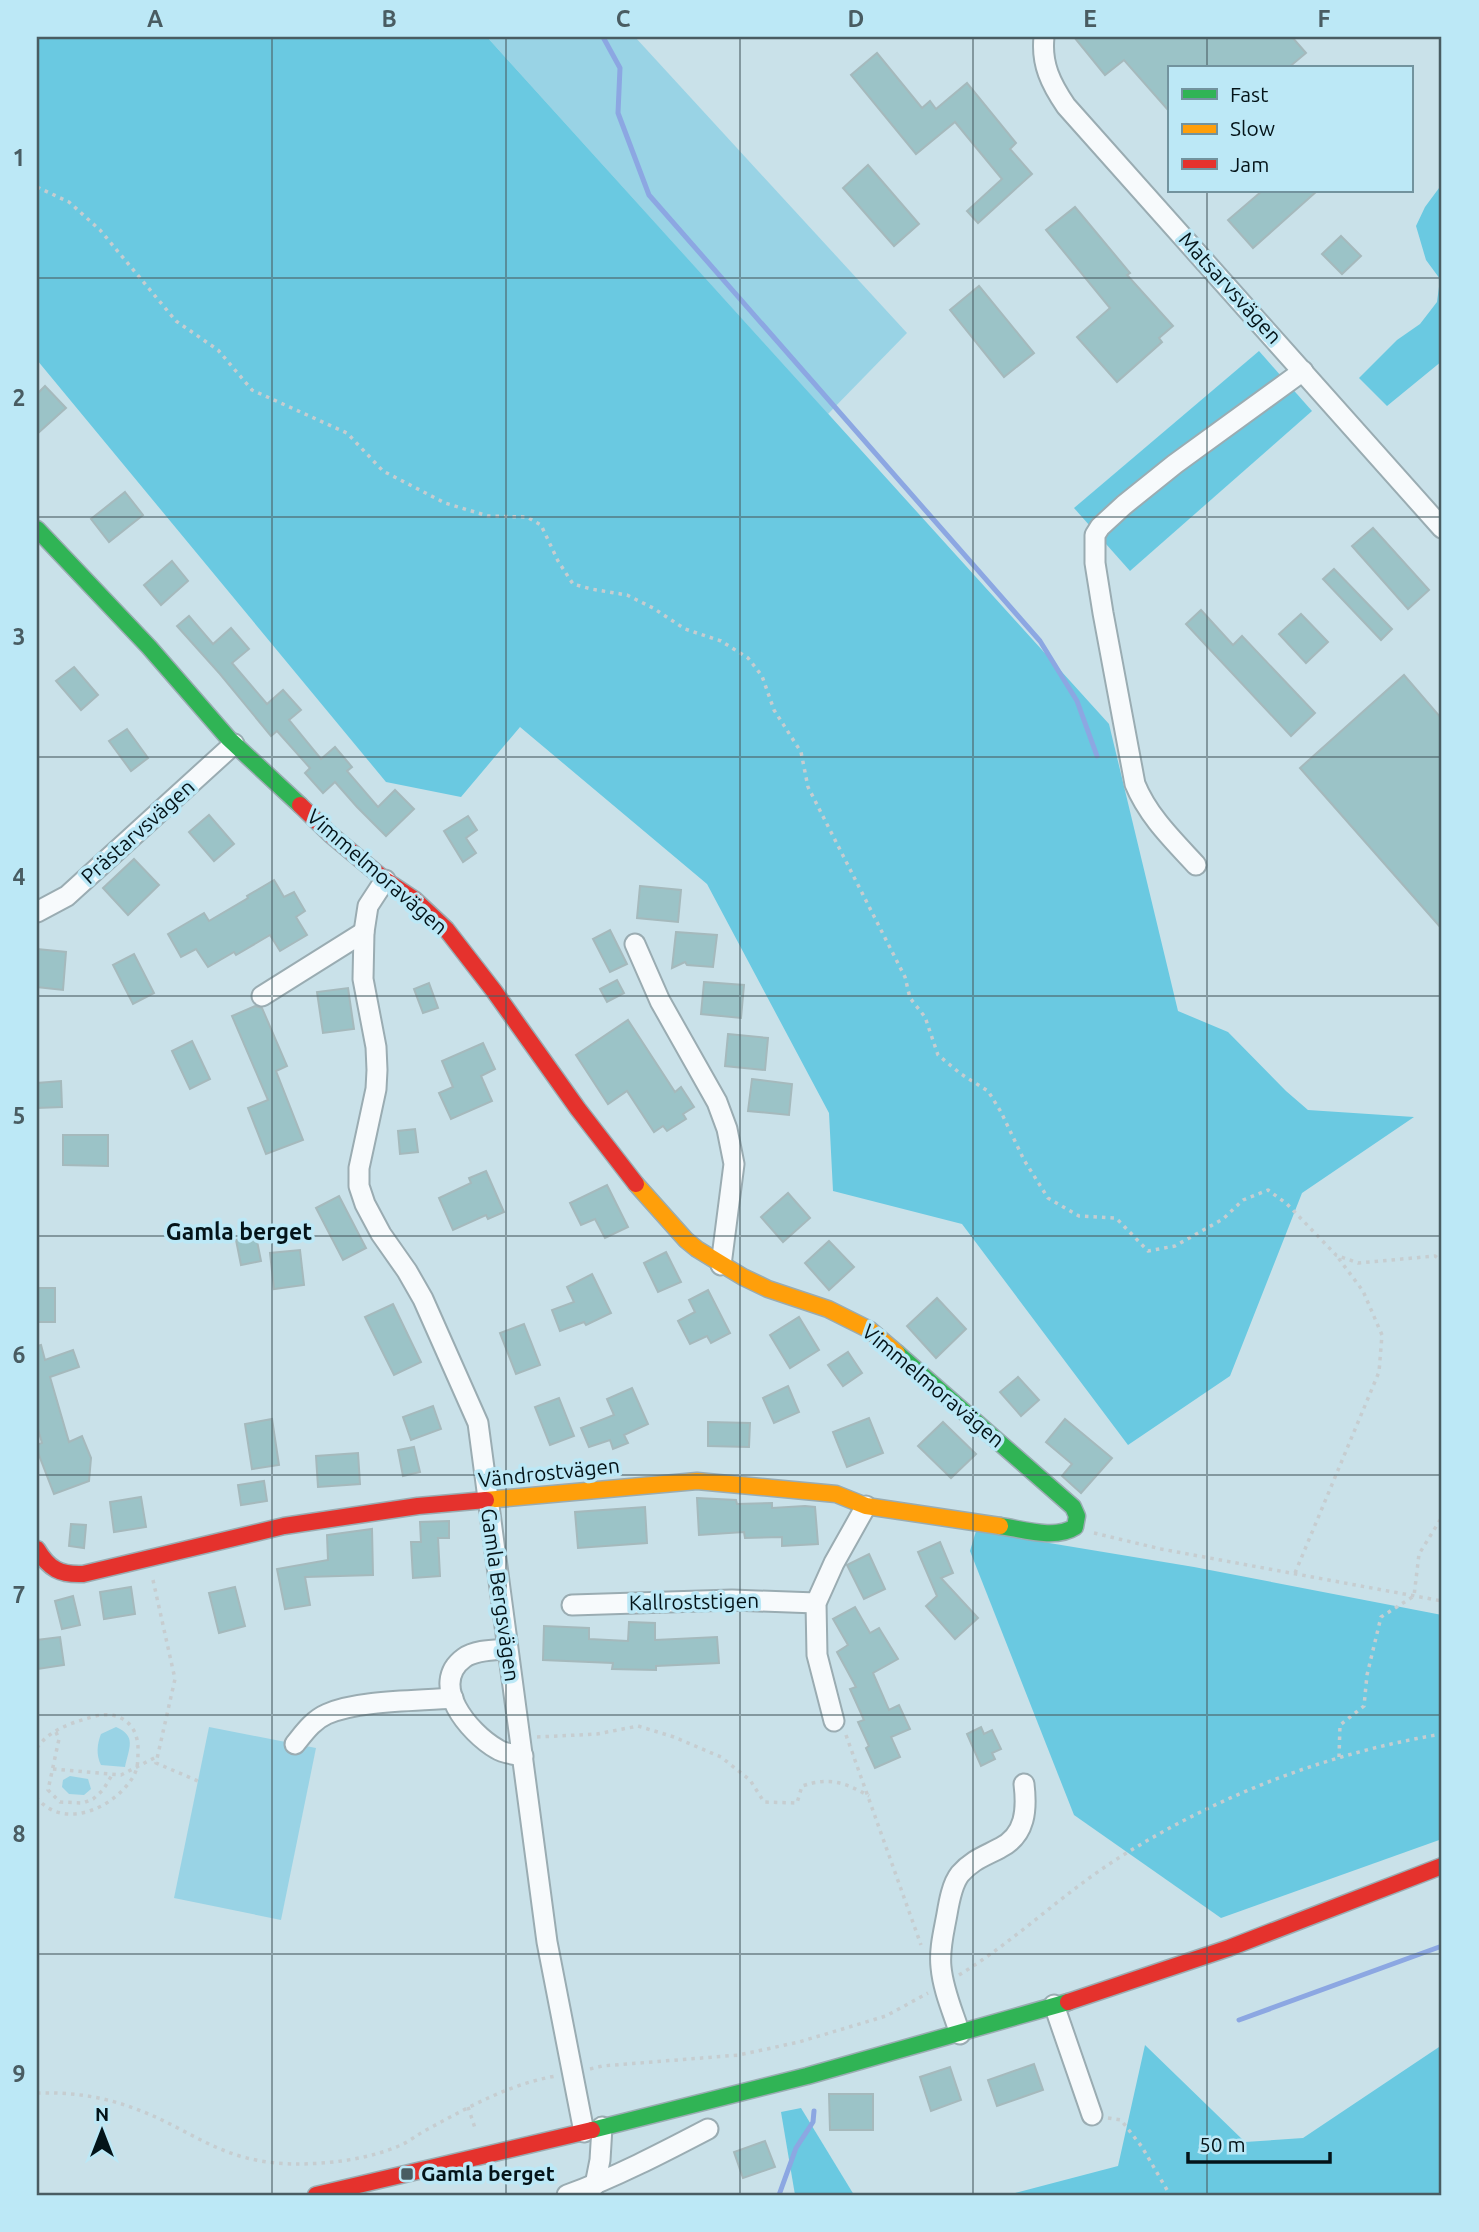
<svg xmlns="http://www.w3.org/2000/svg" width="1479" height="2232" font-family="Ubuntu,sans-serif">
	<style>
		.green { fill: #99d3e5 }
		.forest { fill: #6ac9e1 }
		.lines { fill: none; stroke-linecap: round; stroke-linejoin: round }
		.stream { stroke: #8ca7e2; stroke-width: 5 }
		.building { fill: #9bc3c7; stroke: #a5b9bc; stroke-width: 2 }
		.street-casing { stroke: #9aacb2; stroke-width: 23 }
		.fast-casing { stroke: #9aacb2; stroke-width: 19 }
		.slow-casing { stroke: #9aacb2; stroke-width: 19 }
		.jam-casing { stroke: #9aacb2; stroke-width: 19 }
		.path { stroke: #c6cdd0; stroke-width: 3.5; stroke-dasharray: 3.5 5; stroke-linecap: butt }
		.street { stroke: #f7fafc; stroke-width: 19 }
		.fast { stroke: #30b455; stroke-width: 16 }
		.slow { stroke: #ff9f0a; stroke-width: 16 }
		.jam { stroke: #e5322d; stroke-width: 16 }
		.grid { fill: none; stroke: #495c62; stroke-width: 2; stroke-opacity: 0.55 }
		.poi-dot { fill: #495c62; stroke: #bce8f6; stroke-width: 2.5 }
		.labels { text-anchor: middle; stroke-width: 7; stroke-linejoin: round; paint-order: stroke }
		.street-label { font-size: 21px; fill: #041419; stroke: #bce8f6 }
		.poi-label { font-size: 21px; font-weight: bold; fill: #041419; stroke: #bce8f6; text-anchor: start }
		.neighbourhood-label { font-size: 23px; font-weight: bold; fill: #041419; stroke: #bce8f6 }
		.neatline { fill: none; stroke: #495c62; stroke-width: 2.5 }
		.grid-label { font-size: 23px; text-anchor: middle; font-weight: bold; fill: #495c62 }
	</style>
	<rect width="100%" height="100%" fill="#c9e1e9"/>
	<g class="green">
		<polygon points="487,37 635,37 907,333 828,414"/>
		<path d="M116,1727C137,1736 129,1748 125,1767L101,1765C96,1755 97,1744 101,1734Z"/>
		<polygon points="209,1727 316,1748 281,1920 174,1898"/>
		<polygon points="70,1776 88,1779 91,1789 84,1795 69,1794 62,1787 63,1780"/>
	</g>
	<g class="forest">
		<polygon points="37,37 487,37 1109,724 1178,1011 1228,1032 1286,1091 1308,1110 1414,1117 1302,1193 1230,1376 1128,1445 962,1224 833,1191 829,1113 707,884 520,727 461,797 386,782 37,360"/>
		<polygon points="1442,184 1442,361 1387,406 1359,378 1397,340 1420,324 1437,302 1440,279 1426,260 1416,226 1425,207"/>
		<polygon points="1259,351 1312,411 1130,571 1074,508"/>
		<polygon points="976,1531 1194,1567 1442,1615 1442,1839 1221,1918 1074,1815 970,1551"/>
		<polygon points="1145,2045 1245,2142 1303,2138 1442,2045 1442,2195 1007,2195 1118,2166"/>
		<polygon points="801,2108 854,2195 795,2195 781,2112"/>
	</g>
	<g class="lines">
		<g class="stream">
			<polyline points="603,37 620,68 618,113 649,195 1040,641 1077,701 1097,756"/>
			<polyline points="1239,2020 1442,1946"/>
			<polyline points="779,2195 796,2148 813,2122 814,2111"/>
		</g>
	</g>
	<g class="building">
		<polygon points="1074,37 1292,37 1306,53 1288,68 1169,68 1169,111 1124,60 1105,75"/>
		<polygon points="877,53 922,108 930,101 936,109 967,83 1016,143 1010,149 1032,174 978,223 967,211 1002,179 955,122 916,154 851,75"/>
		<polygon points="868,165 919,224 894,246 843,188"/>
		<polygon points="1262,191 1317,191 1253,248 1228,220"/>
		<polygon points="1075,207 1130,273 1127,275 1173,326 1159,338 1162,342 1117,382 1077,337 1110,308 1046,230"/>
		<polygon points="1341,236 1361,256 1342,274 1322,254"/>
		<polygon points="979,286 1034,353 1004,377 950,310"/>
		<polygon points="45,386 66,408 37,434 37,394"/>
		<polygon points="125,492 143,515 109,542 91,519"/>
		<polygon points="1373,528 1429,590 1408,609 1352,546"/>
		<polygon points="172,561 188,581 161,605 144,585"/>
		<polygon points="1334,569 1392,629 1381,640 1323,579"/>
		<polygon points="1201,610 1233,645 1242,636 1315,713 1291,736 1186,624"/>
		<polygon points="1301,614 1328,642 1306,663 1279,634"/>
		<polygon points="189,616 213,644 231,628 249,649 232,663 267,704 283,690 301,710 289,720 321,759 335,747 352,767 347,771 378,807 395,790 414,809 386,836 357,807 335,782 323,793 305,773 310,768 277,731 271,736 220,674 177,626"/>
		<polygon points="74,667 98,695 81,710 56,681"/>
		<polygon points="1404,675 1442,719 1442,929 1300,768"/>
		<polygon points="127,729 148,758 131,771 109,741"/>
		<polygon points="209,815 234,844 214,861 189,832"/>
		<polygon points="468,816 477,830 466,838 476,853 463,862 444,831"/>
		<polygon points="134,859 159,885 128,915 103,888"/>
		<polygon points="274,880 284,897 294,892 305,911 296,917 307,935 280,951 270,935 236,955 234,952 208,967 196,949 181,957 168,934 204,913 209,921 248,898 247,896"/>
		<polygon points="640,886 681,890 678,922 637,918"/>
		<polygon points="610,930 627,964 610,972 593,939"/>
		<polygon points="676,932 717,935 713,967 687,965 685,962 672,968"/>
		<polygon points="37,949 66,952 63,990 37,987"/>
		<polygon points="134,954 154,993 133,1004 113,965"/>
		<polygon points="617,980 624,993 607,1002 600,989"/>
		<polygon points="704,982 744,985 741,1018 701,1014"/>
		<polygon points="429,983 438,1008 423,1013 414,989"/>
		<polygon points="348,988 354,1029 323,1033 317,992"/>
		<polygon points="255,1006 262,1008 287,1066 276,1071 303,1140 266,1154 248,1108 268,1100 232,1016"/>
		<polygon points="628,1020 675,1092 681,1087 694,1107 683,1114 686,1119 667,1131 663,1126 654,1132 627,1091 608,1104 576,1055"/>
		<polygon points="728,1034 768,1038 765,1070 725,1066"/>
		<polygon points="192,1041 210,1079 190,1089 172,1051"/>
		<polygon points="483,1043 495,1069 481,1076 492,1101 451,1119 439,1093 453,1087 442,1061"/>
		<polygon points="752,1079 792,1084 789,1115 748,1111"/>
		<polygon points="61,1081 62,1107 37,1108 37,1083"/>
		<polygon points="415,1129 418,1152 400,1154 398,1131"/>
		<polygon points="63,1135 108,1135 108,1166 63,1165"/>
		<polygon points="486,1171 504,1212 488,1219 486,1215 453,1230 439,1198 471,1183 469,1178"/>
		<polygon points="607,1185 628,1227 605,1238 595,1219 581,1225 570,1203"/>
		<polygon points="788,1193 810,1218 783,1242 761,1217"/>
		<polygon points="339,1196 366,1248 343,1260 316,1208"/>
		<polygon points="256,1236 261,1261 241,1265 236,1240"/>
		<polygon points="829,1241 854,1267 829,1290 805,1263"/>
		<polygon points="300,1250 304,1285 274,1289 270,1253"/>
		<polygon points="666,1252 681,1282 658,1292 644,1263"/>
		<polygon points="592,1274 611,1313 586,1325 584,1322 560,1331 552,1310 574,1302 567,1287"/>
		<rect x="37" y="1288" width="18" height="34"/>
		<polygon points="708,1290 730,1333 711,1343 707,1336 690,1344 678,1321 695,1312 689,1300"/>
		<polygon points="937,1298 966,1329 936,1358 907,1326"/>
		<polygon points="393,1304 421,1362 394,1375 365,1317"/>
		<polygon points="799,1317 819,1350 790,1368 770,1335"/>
		<polygon points="524,1324 540,1365 516,1374 500,1333"/>
		<polygon points="41,1345 45,1360 73,1350 79,1367 50,1377 69,1442 82,1436 91,1458 89,1481 54,1494 37,1450 37,1445 42,1443 37,1426 37,1346"/>
		<polygon points="848,1352 862,1373 843,1386 828,1365"/>
		<polygon points="1018,1377 1039,1400 1021,1416 1000,1392"/>
		<polygon points="788,1386 799,1412 774,1423 763,1398"/>
		<polygon points="632,1388 648,1424 624,1435 628,1443 613,1449 610,1440 589,1447 581,1428 614,1415 607,1399"/>
		<polygon points="559,1398 574,1436 550,1445 535,1407"/>
		<polygon points="433,1406 441,1429 411,1440 403,1417"/>
		<polygon points="869,1418 883,1453 847,1467 833,1432"/>
		<polygon points="272,1419 279,1465 252,1469 245,1424"/>
		<polygon points="1065,1419 1112,1458 1081,1493 1062,1476 1072,1464 1046,1442"/>
		<polygon points="708,1422 750,1423 749,1447 708,1446"/>
		<polygon points="943,1422 976,1454 951,1478 918,1446"/>
		<polygon points="414,1447 420,1472 403,1476 398,1450"/>
		<polygon points="358,1453 360,1484 318,1487 316,1456"/>
		<polygon points="264,1481 267,1501 241,1505 238,1485"/>
		<polygon points="141,1497 146,1527 114,1532 110,1502"/>
		<polygon points="697,1498 736,1500 737,1504 772,1503 772,1508 805,1506 815,1507 818,1544 782,1546 782,1537 745,1538 744,1532 699,1535"/>
		<polygon points="645,1507 647,1543 578,1548 575,1512"/>
		<polygon points="449,1521 449,1538 438,1538 440,1576 413,1578 411,1542 421,1542 420,1522"/>
		<polygon points="71,1524 86,1525 84,1548 69,1546"/>
		<polygon points="372,1529 373,1575 305,1577 310,1605 285,1609 277,1569 328,1560 327,1535"/>
		<polygon points="940,1542 953,1573 941,1578 978,1618 955,1639 926,1606 937,1596 918,1552"/>
		<polygon points="869,1554 885,1589 864,1599 847,1565"/>
		<polygon points="131,1587 135,1614 104,1619 100,1592"/>
		<polygon points="235,1587 245,1626 219,1633 209,1593"/>
		<polygon points="73,1596 80,1625 62,1629 55,1601"/>
		<polygon points="855,1607 870,1633 879,1628 898,1659 873,1673 889,1710 899,1705 910,1729 891,1737 900,1757 875,1768 866,1748 869,1746 858,1722 864,1720 850,1689 856,1687 837,1652 848,1645 833,1619"/>
		<polygon points="629,1622 655,1623 655,1640 717,1637 719,1663 656,1666 656,1670 612,1669 613,1663 543,1660 544,1626 589,1628 589,1639 628,1641"/>
		<polygon points="60,1637 64,1665 37,1669 37,1640"/>
		<polygon points="981,1727 984,1734 992,1730 1001,1749 992,1753 995,1759 981,1766 967,1734"/>
		<polygon points="1034,2064 1043,2090 997,2106 988,2080"/>
		<polygon points="950,2067 961,2100 931,2111 920,2077"/>
		<polygon points="829,2094 873,2094 873,2130 830,2130"/>
		<polygon points="765,2141 775,2167 743,2178 734,2152"/>
	</g>
	<g class="lines">
		<g class="street-casing">
			<g id="street">
				<path d="M1044,37C1041,64 1051,84 1066,106L1442,528"/>
				<path d="M1196,865C1173,840 1148,816 1135,784L1103,613L1095,563V535L1100,527L1124,505L1175,464L1303,371"/>
				<polyline points="385,880 368,906 364,932 363,979 376,1047 377,1070 376,1089 359,1168 359,1186 365,1204 381,1234 407,1271 423,1299 478,1423 547,1942 584,2132"/>
				<polyline points="37,912 67,896 234,744"/>
				<polyline points="635,944 660,1001 717,1102 727,1129 734,1164 721,1265"/>
				<polyline points="262,996 364,932"/>
				<polyline points="572,1605 732,1600 816,1603"/>
				<path d="M507,1649C494,1650 475,1650 464,1658C428,1684 469,1733 497,1749C504,1754 515,1754 523,1756"/>
				<polyline points="834,1721 817,1655 816,1603 834,1563 866,1506"/>
				<path d="M295,1744C304,1733 313,1720 327,1714C359,1700 418,1701 453,1698"/>
				<polyline points="1054,2005 1092,2115"/>
				<path d="M960,2034C953,2012 943,1990 941,1967C939,1949 944,1931 947,1914C949,1902 952,1884 960,1874C972,1860 985,1856 1000,1848C1026,1835 1027,1809 1024,1784"/>
				<polyline points="595,2185 600,2160 602,2127"/>
				<path d="M567,2195C616,2177 662,2153 708,2129"/>
			</g>
		</g>
		<g class="fast-casing">
			<g id="fast">
				<polyline points="37,529 149,647 229,739 300,805"/>
				<path d="M897,1353L1073,1507L1077,1516L1075,1527C1055,1540 1022,1529 1000,1526"/>
				<polyline points="592,2130 807,2076 1068,2002"/>
			</g>
		</g>
		<g class="slow-casing">
			<g id="slow">
				<polyline points="636,1184 686,1240 697,1249 743,1277 768,1289 828,1309 870,1330 897,1353"/>
				<polyline points="486,1500 697,1481 836,1494 866,1506 1000,1526"/>
			</g>
		</g>
		<g class="jam-casing">
			<g id="jam">
				<polyline points="300,805 331,835 385,880 415,900 446,929 494,991 578,1109 636,1184"/>
				<path d="M37,1549C49,1569 60,1575 83,1574L284,1526L418,1506L486,1500"/>
				<polyline points="1068,2002 1229,1948 1442,1866"/>
				<polyline points="316,2195 592,2130"/>
			</g>
		</g>
		<g class="path">
			<polyline points="37,187 69,202 100,230 176,321 218,350 252,390 347,433 383,471 445,503 488,516 527,517 541,525 558,561 573,584 591,589 627,595 653,608 685,629 721,641 748,658 762,676 774,710 801,752 808,787 905,977 910,998 925,1017 938,1055 961,1074 988,1091 1001,1112 1024,1160 1048,1198 1079,1216 1116,1218 1148,1251 1175,1246 1223,1219 1243,1200 1268,1190 1287,1204 1336,1255 1358,1263 1435,1256 1442,1261"/>
			<polyline points="1094,1533 1161,1549 1442,1601"/>
			<polyline points="1295,1573 1379,1372 1382,1335 1363,1291 1336,1255"/>
			<polyline points="153,1580 175,1679 156,1763 198,1781"/>
			<polyline points="56,1732 59,1739 48,1790 60,1802 83,1803 93,1799 103,1790 112,1775"/>
			<polyline points="846,1735 921,1945"/>
			<path d="M537,1737L597,1734L638,1726L674,1737L721,1757L750,1780L764,1802L797,1803L802,1786C830,1777 844,1782 869,1796"/>
			<path d="M37,1748C49,1730 71,1723 92,1717C118,1709 139,1723 138,1751C138,1760 138,1769 133,1777C114,1808 64,1831 37,1798"/>
			<polyline points="1339,1757 1340,1725 1364,1706 1367,1675 1381,1617 1414,1596 1419,1554 1442,1517"/>
			<polyline points="53,1769 121,1775 158,1756"/>
			<path d="M959,1975C1015,1941 1062,1894 1117,1859C1216,1796 1327,1753 1442,1734"/>
			<polyline points="590,2069 602,2066 739,2055 799,2042 886,2016 928,1993"/>
			<path d="M37,2093C73,2092 107,2097 141,2111C171,2122 198,2141 228,2152C248,2160 274,2164 296,2164C330,2164 370,2159 401,2145C410,2141 418,2134 428,2129C469,2107 509,2084 556,2076"/>
			<polyline points="468,2107 475,2128"/>
			<polyline points="1108,2118 1121,2120 1142,2147 1170,2195"/>
		</g>
		<use href="#street" class="street"/>
		<use href="#fast" class="fast"/>
		<use href="#slow" class="slow"/>
		<use href="#jam" class="jam"/>
	</g>
	<path class="grid" d="M272,37V2195M506,37V2195M740,37V2195M973,37V2195M1207,37V68M1207,191V2195M37,278H1442M37,517H1442M37,757H1442M37,996H1442M37,1236H1442M37,1475H1442M37,1715H1442M37,1954H1442"/>
	<rect class="poi-dot" x="400" y="2167" width="14" height="14" rx="3.5"/>
	<g class="labels">
		<g class="street-label">
			<text transform="translate(1230 288) rotate(48)" y="7">Matsarvsvägen</text>
			<text transform="translate(138 832) rotate(-42)" y="7">Prästarvsvägen</text>
			<text transform="translate(377 872) rotate(41)" y="7">Vimmelmoravägen</text>
			<text transform="translate(933 1386) rotate(40)" y="7">Vimmelmoravägen</text>
			<text transform="translate(549 1473) rotate(-6)" y="7">Vändrostvägen</text>
			<text transform="translate(500 1595) rotate(82)" y="7">Gamla Bergsvägen</text>
			<text transform="translate(694 1602) rotate(-1)" y="7">Kallroststigen</text>
		</g>
		<g class="poi-label">
			<text x="421" y="2181">Gamla berget</text>
		</g>
		<g class="neighbourhood-label">
			<text x="239" y="1240">Gamla berget</text>
		</g>
	</g>
	<rect width="1479" height="2232" fill="none" stroke="#bce8f6" stroke-width="77"/>
	<rect x="1168" y="66" width="245" height="126" fill="#bce8f6" stroke="#72939e" stroke-width="2"/>
	<rect x="1182" y="89" width="35" height="10" fill="#30b455" stroke="#72939e" stroke-width="2"/>
	<text x="1230" y="102" font-size="21" fill="#041419">Fast</text>
	<rect x="1182" y="124" width="35" height="10" fill="#ff9f0a" stroke="#72939e" stroke-width="2"/>
	<text x="1230" y="136" font-size="21" fill="#041419">Slow</text>
	<rect x="1182" y="159" width="35" height="10" fill="#e5322d" stroke="#72939e" stroke-width="2"/>
	<text x="1230" y="172" font-size="21" fill="#041419">Jam</text>
	<g transform="translate(102 2131)" stroke="#bce8f6" stroke-width="5" paint-order="stroke">
	<path d="M0-5L12 26L0 18L-12 26Z" fill="#041419"/>
	<text y="-10" font-size="19" font-weight="bold" text-anchor="middle" fill="#041419">N</text>
	</g>
	<path d="M1188 2152v10h142v-10" fill="none" stroke="#041419" stroke-width="3.5"/>
	<text x="1199" y="2152" font-size="21" fill="#041419" stroke="#bce8f6" stroke-width="5" paint-order="stroke">50 m</text>
	<rect x="38" y="38" width="1402" height="2156" class="neatline"/>
	<g class="grid-label">
		<text x="155" y="27">A</text>
		<text x="389" y="27">B</text>
		<text x="623" y="27">C</text>
		<text x="856" y="27">D</text>
		<text x="1090" y="27">E</text>
		<text x="1324" y="27">F</text>
		<text x="19" y="166">1</text>
		<text x="19" y="406">2</text>
		<text x="19" y="645">3</text>
		<text x="19" y="885">4</text>
		<text x="19" y="1124">5</text>
		<text x="19" y="1363">6</text>
		<text x="19" y="1603">7</text>
		<text x="19" y="1842">8</text>
		<text x="19" y="2082">9</text>
	</g>
</svg>
